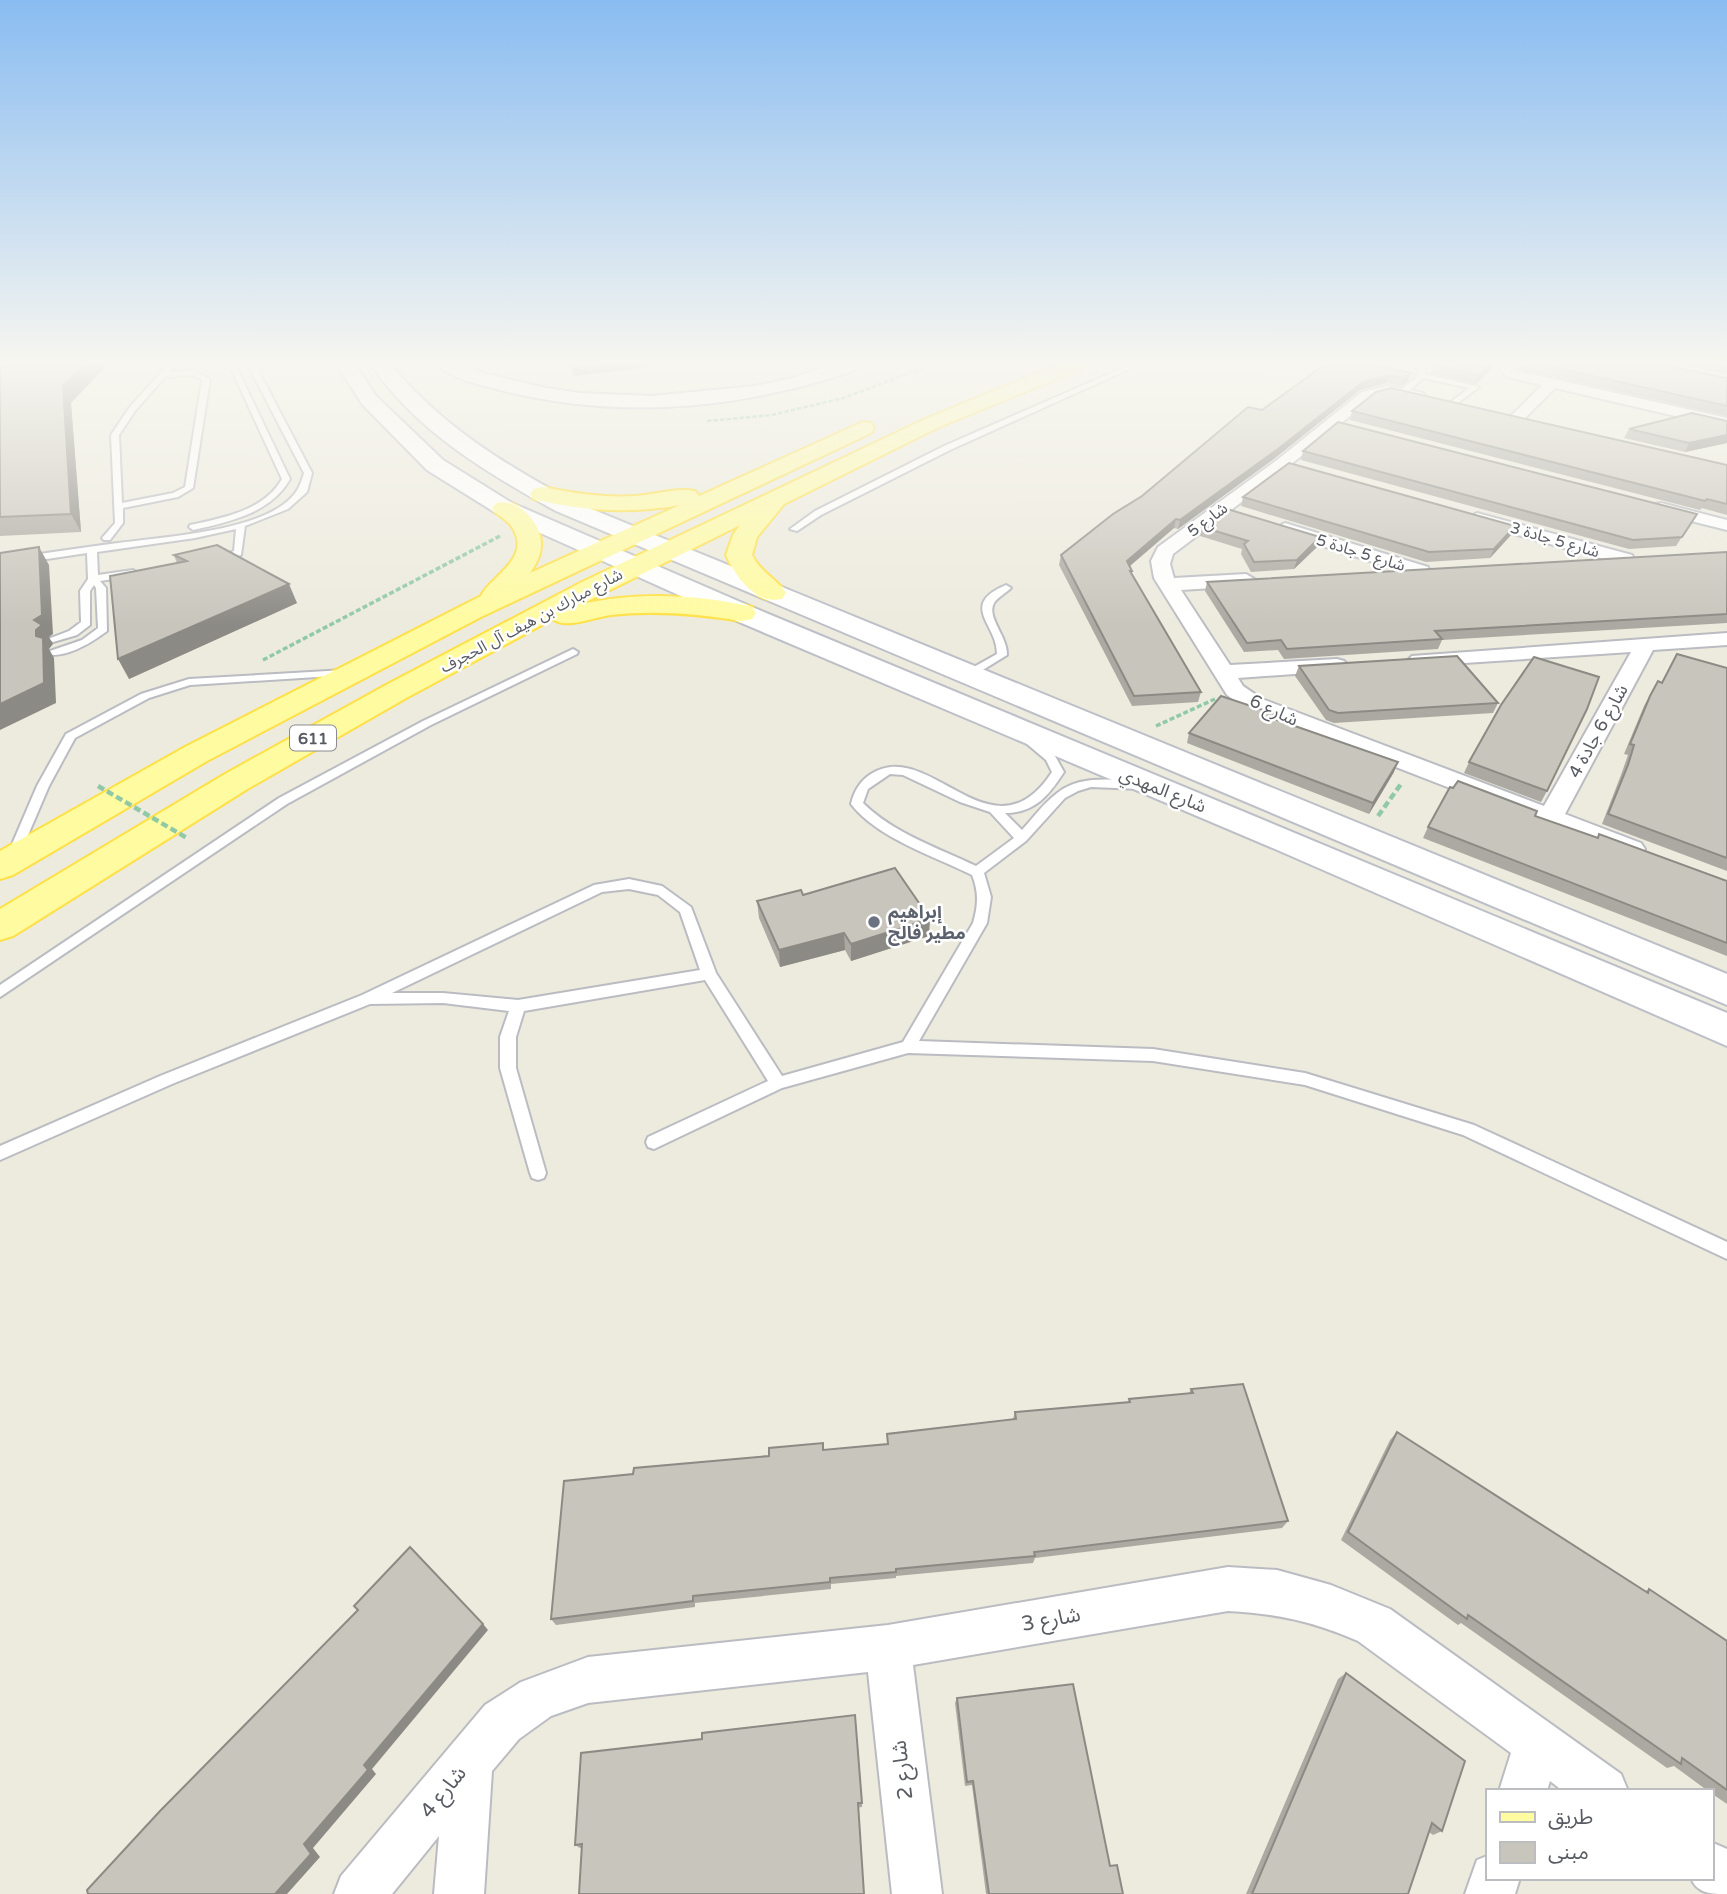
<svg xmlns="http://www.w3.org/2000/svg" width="1727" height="1894" font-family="'Varela Round','Noto Sans Arabic',sans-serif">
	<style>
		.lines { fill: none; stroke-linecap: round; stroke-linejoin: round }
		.lane-casing { stroke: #babcc2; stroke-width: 4 }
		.street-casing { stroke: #babcc2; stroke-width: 4 }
		.secondary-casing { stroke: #bcbfc7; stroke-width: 4 }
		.primary-casing { stroke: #ffe046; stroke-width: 4 }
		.path-far2 { stroke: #91c9a7; stroke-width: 2.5; stroke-dasharray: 4.5 2; stroke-linecap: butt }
		.path-far1 { stroke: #91c9a7; stroke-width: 3.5; stroke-dasharray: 5 2.5; stroke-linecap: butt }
		.path { stroke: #91c9a7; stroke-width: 4.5; stroke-dasharray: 7 3.5; stroke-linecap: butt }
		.lane { fill: #fff; fill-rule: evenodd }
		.street { fill: #fff; fill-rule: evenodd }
		.secondary { fill: #fff; fill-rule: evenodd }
		.primary { fill: #fffba1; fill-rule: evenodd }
		.path-bridge { stroke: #91c9a7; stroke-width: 4.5; stroke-dasharray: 7 3.5; stroke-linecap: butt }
		.wall { fill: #aca9a2 }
		.shaded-wall { fill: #8c8a84 }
		.building { fill: #c8c5bc; stroke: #8c8a84; stroke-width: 2 }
		.worship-dot { fill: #6b7280; stroke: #fff; stroke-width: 2.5 }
		.labels { text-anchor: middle; stroke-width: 5; stroke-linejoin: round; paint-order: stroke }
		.far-street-label { font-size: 16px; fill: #585b62; stroke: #fff }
		.shield { fill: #fff; stroke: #8a8c91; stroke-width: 2 }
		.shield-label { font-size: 16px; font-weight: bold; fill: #585b62 }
		.street-label { font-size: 18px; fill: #585b62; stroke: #fff }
		.worship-label { font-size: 18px; font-weight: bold; fill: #5b616d; stroke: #fff; text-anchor: start }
		.near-street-label { font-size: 21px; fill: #585b62; stroke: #fff }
	</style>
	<rect width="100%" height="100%" fill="#edebde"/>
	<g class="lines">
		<g class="lane-casing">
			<g id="lane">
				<path d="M172,360H179L169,372L194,371L210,379L193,488L178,497L123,508V523L110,540H104L102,538L115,523L111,435L129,408ZM193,375L202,380L185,487L173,493L122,503L119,435L135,411L165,377Z"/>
				<path d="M227,360H233L290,479C271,513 229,522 193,530L189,527L190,525C222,518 264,511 282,479Z"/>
				<path d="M250,360H256L257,365L266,360H274L258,370L312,473L307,492L288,509L245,526L241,555L218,562L213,559L234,551L236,529L195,538L97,552L98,575L133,570L138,573L133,576L100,581L106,588L107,631C91,643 70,656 50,655V651L82,640L98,628L96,588L94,585L90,591V625L77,635L53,642L48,639L69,631L81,622L80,591L88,579L87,553L0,566V560C39,554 78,548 118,543C164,537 247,532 284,504C296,495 300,487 304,473L250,369Z"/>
				<polygon points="1141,360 1149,360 950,450 821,515 797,531 790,529 815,511 944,446"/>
				<polygon points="1407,360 1414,360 1425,370 1425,374 1479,387 1454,406 1450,404 1451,402 1469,388 1423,378 1406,394 1400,394 1400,390 1415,379 1419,371"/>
				<path d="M1006,585L1011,588C1006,593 998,597 994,603C986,617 1008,637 1007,655L973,676H965V672L997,654C998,625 958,605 1006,585Z"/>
				<polygon points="573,649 578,652 577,654 431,725 287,804 0,997 0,985 279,798 423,721"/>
				<polygon points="345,670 349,671 349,675 190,685 149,698 75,738 49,786 19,856 13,860 7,856 37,786 66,734 141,694 189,679"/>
				<path d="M1026,735L1055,756L1064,772C1049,795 1035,813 1005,813L1022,830C1033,818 1043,804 1056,794C1079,774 1113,780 1141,781L1147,785L1141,789L1091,787L1078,791L1065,798L1026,841L984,873L991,897L987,923L919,1041L1153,1049L1305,1073L1474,1125L1727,1242V1259L1463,1135L1305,1085L1153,1061L908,1053L782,1088L654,1149L648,1147L646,1142L648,1137L768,1081L705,980L524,1011L516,1037V1068L546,1173L544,1178L538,1180L532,1178L530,1173L500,1068V1037L509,1011L443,1003L370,1004L172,1084L0,1160V1146L160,1076L362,995L594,885L629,879L662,886L691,907L716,973L782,1076L903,1042L973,923C978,906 979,892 972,875C934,856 877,838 851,804C854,791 860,781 871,774C930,736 992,864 1052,772L1046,760L1020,738ZM890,774L903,775L960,802L990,812L1014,838L976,866C938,848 893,833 863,803L868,789ZM629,889L658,895L680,912L700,970L518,1000L443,993H392L602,892Z"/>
			</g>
		</g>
		<g class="street-casing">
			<g id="street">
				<polygon points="1509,360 1524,360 1515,369 1517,371 1727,418 1727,428 1555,388 1521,422 1511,422 1508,419 1542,385 1507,377 1500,369"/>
				<polygon points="1388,386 1423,393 1425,396 1418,400 1388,394 1372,398 1289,466 1173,554 1170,564 1174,578 1246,574 1256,580 1246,586 1181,590 1230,665 1337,659 1344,661 1348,665 1344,669 1337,671 1238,678 1243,686 1262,699 1544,806 1631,652 1419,666 1412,664 1408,660 1412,656 1727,633 1727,645 1653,650 1565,814 1641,843 1645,849 1641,855 1632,857 1623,855 1246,709 1227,695 1154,578 1151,561 1158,547 1277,460 1362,392"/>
				<polygon points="1661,503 1727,520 1727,530 1655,512 1652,508 1655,504"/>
				<polygon points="1477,513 1632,555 1634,559 1625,565 1471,522 1468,518"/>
				<polygon points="1285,523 1428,567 1430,571 1421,577 1414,575 1279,532 1276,528"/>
				<path d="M1228,1567L1277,1570L1331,1585L1390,1609L1621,1774L1628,1791H1563L1550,1781L1547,1791H1499L1511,1753L1358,1641C1311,1621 1279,1614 1228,1611L913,1665L942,1894H892L868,1672L588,1703L551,1716L519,1739L492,1771L484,1894H434L439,1836L392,1894H334L341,1876L485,1705L521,1682L588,1657L888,1625Z"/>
				<path d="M1711,1842L1727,1849V1894C1712,1894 1697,1894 1691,1878H1711Z"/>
				<polygon points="1487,1856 1487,1878 1520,1878 1515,1894 1465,1894 1477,1860"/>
			</g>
		</g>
		<g class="secondary-casing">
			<g id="secondary">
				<polygon points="334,360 352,360 376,396 443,460 512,503 752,607 1727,1013 1727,1046 1275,849 732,619 496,513 427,470 362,404"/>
				<path d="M368,360H387C437,423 502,463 572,501L1727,974V1005L556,511C485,472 413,429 368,360Z"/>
				<path d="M433,360H455L483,373L546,388L580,393L651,396L755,386L792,378L848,360H876L873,364C753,408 625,422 500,390C479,384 448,379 433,360Z"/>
			</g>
		</g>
		<g class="primary-casing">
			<g id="primary">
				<path d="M1070,360H1096L1093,364L939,427L784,504L757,537L752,555C760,572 776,578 786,593L782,599C756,605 735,576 726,555L733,535L740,525L582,604C636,592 697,594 752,607L756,613L752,619L742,621C698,614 655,610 611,615C594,617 566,630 553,619L408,697L249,788L13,936L0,940V909L225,774L386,685L582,582L925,419Z"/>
				<path d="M863,422L871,423L874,428L871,433L481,617L207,761L13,875L0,879V851L185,747L481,596C489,577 533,559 512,527C507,519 497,516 492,508L496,503C517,498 540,521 541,542C542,554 536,564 530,573L680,505C631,514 582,511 534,499L530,494L534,489L542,487C573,493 604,498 635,496C654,495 677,487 695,491L699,496Z"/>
			</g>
		</g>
		<polyline class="path-far2" points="707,421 772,415 843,398 945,360"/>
		<g class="path-far1">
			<polyline points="263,660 500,536"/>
			<polyline points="1156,726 1215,699"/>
		</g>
		<polyline class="path" points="1378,816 1401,784"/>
		<use href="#lane" class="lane"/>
		<use href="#street" class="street"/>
		<use href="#secondary" class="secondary"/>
		<use href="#primary" class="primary"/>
		<polyline class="path-bridge" points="98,786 187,838"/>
	</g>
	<g class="wall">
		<polygon points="0,360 71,403 81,532 0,536"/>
		<polygon points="569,360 713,360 704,361 704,363 675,366 674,364 574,376"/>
		<polygon points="1331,360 1411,373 1408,381 1401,386 1387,383 1360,390 1275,458 1178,529 1174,528 1130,566 1132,571 1132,574 1201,692 1198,702 1132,706 1059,565 1061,555"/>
		<polygon points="1440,360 1506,360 1500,366 1495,365 1476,384 1431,373 1434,365"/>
		<polygon points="1523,360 1727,378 1727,416 1519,369"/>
		<polygon points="1657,360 1727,360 1727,374"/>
		<polygon points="1352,411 1727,465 1727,515 1702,508 1700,510 1350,420"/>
		<polygon points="1727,421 1727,443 1685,452 1624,438 1629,429"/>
		<polygon points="1303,451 1697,514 1676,546 1629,549 1301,460"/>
		<polygon points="1243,497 1511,535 1490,558 1426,562 1241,506"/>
		<polygon points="1202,527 1317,547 1294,569 1251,572 1241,554 1242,549 1200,536"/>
		<polygon points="1727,552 1727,623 1442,640 1438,649 1284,659 1278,650 1244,652 1205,591 1207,582"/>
		<polygon points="174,555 297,603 129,679 177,563"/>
		<polygon points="1677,654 1727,668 1727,871 1602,824 1621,775 1628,755 1624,754 1644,706 1658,681 1662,682"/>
		<polygon points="1299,666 1498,703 1493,713 1334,723 1326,720 1295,676"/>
		<polygon points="1221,696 1284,717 1282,721 1394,772 1369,814 1187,743 1189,733"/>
		<polygon points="1469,762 1547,791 1541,802 1464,773"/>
		<polygon points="1535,816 1597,838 1599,834 1727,881 1727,956 1423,838 1428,827"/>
		<polygon points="803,895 929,936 851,961 845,950 780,967 759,918 757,901"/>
		<polygon points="1191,1389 1288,1521 1282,1528 1035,1558 1033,1563 896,1576 896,1578 831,1584 831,1589 695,1603 695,1607 556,1625 551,1619 633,1474 769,1456 887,1444 887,1434 1013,1419 1015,1412 1128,1402 1129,1399 1189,1393"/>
		<polygon points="1397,1432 1645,1591 1649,1589 1727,1641 1727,1804 1711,1793 1711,1791 1708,1791 1674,1766 1667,1768 1461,1623 1458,1625 1341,1540 1390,1440"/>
		<polygon points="1346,1673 1442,1831 1433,1835 1429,1832 1408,1894 1246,1894 1338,1679"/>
		<polygon points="957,1698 1110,1866 1123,1894 986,1894 972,1785 965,1786 955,1703"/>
		<polygon points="862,1803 862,1807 582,1848 580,1848 575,1845"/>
	</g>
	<g class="shaded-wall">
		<polygon points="89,360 112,360 71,403 81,532 71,514 63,386"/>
		<polygon points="639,360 673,360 674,364 574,376 573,368"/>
		<polygon points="674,360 713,360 704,361 704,363 675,366"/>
		<polygon points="1494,360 1497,360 1495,365 1476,384 1479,375"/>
		<polygon points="1411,373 1408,381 1401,386 1403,378"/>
		<polygon points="1390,375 1387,383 1360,390 1275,458 1178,529 1180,520 1363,382"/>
		<polygon points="1727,435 1727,443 1685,452 1689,443"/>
		<polygon points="1176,519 1174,528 1125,570 1127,561"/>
		<polygon points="1515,526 1511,535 1490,558 1494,549"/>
		<polygon points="1320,537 1317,547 1294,569 1297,560"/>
		<polygon points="39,547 49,565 53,634 49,637 53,644 49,649 54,658 56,703 0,730 0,704 34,620"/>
		<polygon points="289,584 297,603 129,679 118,659"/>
		<polygon points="1398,762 1394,772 1369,814 1373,803"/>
		<polygon points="930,919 929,936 851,961 851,944"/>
		<polygon points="844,933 845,950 780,967 779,950"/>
		<polygon points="483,1624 488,1630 372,1769 376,1774 313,1848 320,1857 287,1894 275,1894 304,1844 364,1765"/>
	</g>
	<g class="building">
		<polygon points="0,360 89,360 63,386 71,514 0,517"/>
		<polygon points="570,360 639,360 573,368"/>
		<polygon points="1331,360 1350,360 1411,373 1403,378 1390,375 1363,382 1278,449 1180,520 1176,519 1127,561 1132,571 1130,571 1201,692 1134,696 1061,555 1113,514 1142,496 1248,407 1262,410"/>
		<polygon points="1440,360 1494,360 1479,375 1434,365"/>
		<polygon points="1522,360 1636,360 1727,378 1727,406"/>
		<polygon points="1701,360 1727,360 1727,365"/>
		<polygon points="1391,388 1727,465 1727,504 1707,499 1705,501 1352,411 1376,392"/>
		<polygon points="1692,413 1727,421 1727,435 1689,443 1629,429"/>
		<polygon points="1338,422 1697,514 1682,537 1633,540 1303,451"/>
		<polygon points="1289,463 1515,526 1494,549 1429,552 1243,497"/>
		<polygon points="1227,509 1320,537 1297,560 1254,562 1244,544 1248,541 1202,527"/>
		<polygon points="217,545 289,584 118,659 110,576 187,561 174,555"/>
		<polygon points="39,547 42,615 34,620 42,625 36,630 36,636 43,638 44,683 0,704 0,553"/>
		<polygon points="1727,552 1727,614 1435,631 1442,639 1287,649 1281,640 1247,643 1207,582"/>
		<polygon points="1677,654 1727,668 1727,858 1608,814 1628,765 1634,745 1630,744 1650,696 1658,681 1662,683"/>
		<polygon points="1457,656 1498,703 1338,713 1329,710 1299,666"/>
		<polygon points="1534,657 1599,677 1587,709 1547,791 1469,762 1501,705"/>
		<polygon points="1221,696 1284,717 1272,718 1398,762 1373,803 1189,733"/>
		<polygon points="1458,781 1537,811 1535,816 1598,838 1599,834 1727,881 1727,943 1428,827 1450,787 1453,788"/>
		<polygon points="895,868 930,919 851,944 844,933 779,950 757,901 801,890 803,895"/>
		<polygon points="1243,1384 1288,1521 1034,1552 1035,1556 896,1569 896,1572 830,1578 830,1582 693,1596 693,1601 551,1619 564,1481 633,1474 634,1468 769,1456 769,1448 823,1443 823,1450 888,1444 887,1434 1016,1419 1015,1412 1130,1402 1129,1399 1193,1393 1191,1389"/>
		<polygon points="1397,1432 1648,1593 1649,1589 1727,1641 1727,1790 1682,1758 1681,1764 1468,1615 1467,1619 1348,1532"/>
		<polygon points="410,1547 483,1624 364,1765 368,1770 304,1844 311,1854 275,1894 88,1894 87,1890 160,1811 358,1610 354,1606"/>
		<polygon points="1346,1673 1465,1761 1442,1831 1432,1823 1408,1894 1252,1894"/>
		<polygon points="1073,1684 1110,1866 1117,1865 1123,1894 989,1894 973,1781 967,1782 957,1698"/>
		<polygon points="855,1715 862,1803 858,1803 864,1894 579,1894 582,1844 575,1845 581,1753 702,1739 702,1733"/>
	</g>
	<linearGradient id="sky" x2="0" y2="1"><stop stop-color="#89bcf1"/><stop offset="0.58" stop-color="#f7f6f0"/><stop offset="1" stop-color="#f7f6f0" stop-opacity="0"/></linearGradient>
	<rect width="1727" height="625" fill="url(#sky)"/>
	<circle class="worship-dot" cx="874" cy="922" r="7"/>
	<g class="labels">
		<g class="far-street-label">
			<text transform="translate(1207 519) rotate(-37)" y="6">شارع 5</text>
			<text transform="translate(1555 539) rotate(16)" y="6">شارع 5 جادة 3</text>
			<text transform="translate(1361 552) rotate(17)" y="6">شارع 5 جادة 5</text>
			<text transform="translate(531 620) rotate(-28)" y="6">شارع مبارك بن هيف آل الحجرف</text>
		</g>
		<rect class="shield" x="290" y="725.5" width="46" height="25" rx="5"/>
		<g class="shield-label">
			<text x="313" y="744">611</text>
		</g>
		<g class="street-label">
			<text transform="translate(1274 710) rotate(25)" y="6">شارع 6</text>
			<text transform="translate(1598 731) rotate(-61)" y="6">شارع 6 جادة 4</text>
			<text transform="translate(1163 790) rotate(22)" y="6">شارع المهدي</text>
		</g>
		<g class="worship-label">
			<text x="888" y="918">إبراهيم<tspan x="888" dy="21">مطير فالح</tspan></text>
		</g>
		<g class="near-street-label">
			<text transform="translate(1051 1619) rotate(-10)" y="7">شارع 3</text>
			<text transform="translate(902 1770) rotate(-97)" y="7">شارع 2</text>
			<text transform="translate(443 1792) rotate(-51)" y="7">شارع 4</text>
		</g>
	</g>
	<rect x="1486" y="1789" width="228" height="91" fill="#ffffff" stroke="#bcbdc0" stroke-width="2"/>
	<rect x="1500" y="1812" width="35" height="10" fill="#fffba1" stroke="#bcbdc0" stroke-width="2"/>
	<text x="1548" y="1824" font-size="21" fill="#585b62">طريق</text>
	<rect x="1500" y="1842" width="35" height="21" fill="#c8c5bc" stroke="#bcbdc0" stroke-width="2"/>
	<text x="1548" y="1859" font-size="21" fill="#585b62">مبنى</text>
</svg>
